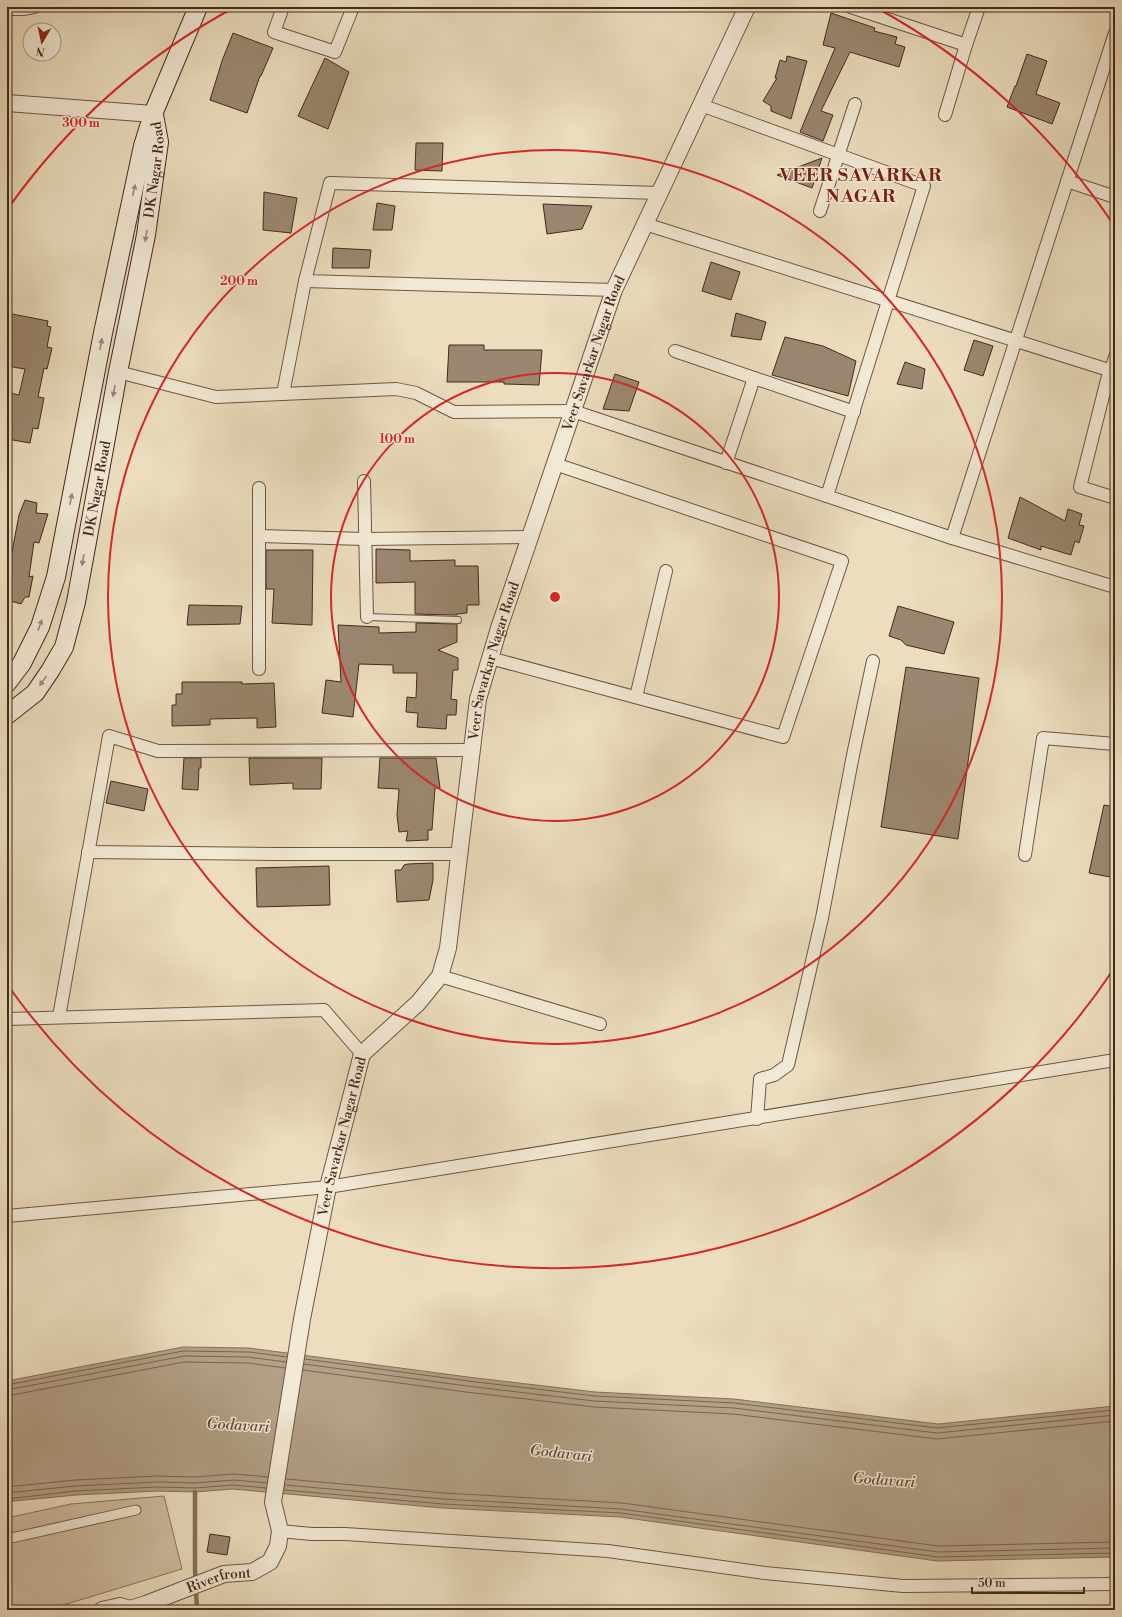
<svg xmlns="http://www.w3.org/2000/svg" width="1122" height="1617" font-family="'Libre Bodoni',serif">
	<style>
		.green { fill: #cfbea3; stroke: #8a7460 }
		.water { fill: #b2a087; stroke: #86705d }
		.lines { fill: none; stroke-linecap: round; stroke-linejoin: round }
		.shore { stroke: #7b6452; stroke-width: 1 }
		.stream { stroke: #86705d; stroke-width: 4.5 }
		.building { fill: #9b8771; stroke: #44291d }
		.service-casing { stroke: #6e5645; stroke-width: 8 }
		.pedestrian-casing { stroke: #6e5645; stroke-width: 11 }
		.minor-casing { stroke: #6e5645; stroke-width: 14 }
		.tertiary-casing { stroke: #6e5645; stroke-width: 18 }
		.secondary-casing { stroke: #44291d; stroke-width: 20 }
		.service { stroke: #f2e9d5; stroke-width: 6 }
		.pedestrian { stroke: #f2e9d5; stroke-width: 9 }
		.minor { stroke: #f2e9d5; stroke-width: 12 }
		.tertiary { stroke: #f2e9d5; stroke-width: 16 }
		.secondary { stroke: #f2e9d5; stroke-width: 18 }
		.oneway { fill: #9b8979 }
		.ring { fill: none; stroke: #d62828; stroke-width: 2 }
		.labels { text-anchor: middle; stroke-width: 3; stroke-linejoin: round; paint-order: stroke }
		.street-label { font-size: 14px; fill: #44291d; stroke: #f2e9d5 }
		.water-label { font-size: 15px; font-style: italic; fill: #604738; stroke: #f2e9d5 }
		.district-label { font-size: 18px; font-weight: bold; letter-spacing: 1px; fill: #7a1f14; stroke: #f2e9d5 }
		.centre { fill: #d62828; stroke: #f2e9d5; stroke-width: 2 }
		.ring-label { font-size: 12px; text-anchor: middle; font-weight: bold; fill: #d62828; stroke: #f2e9d5; stroke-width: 3; stroke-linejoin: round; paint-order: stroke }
	</style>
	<rect width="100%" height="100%" fill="#ebddbe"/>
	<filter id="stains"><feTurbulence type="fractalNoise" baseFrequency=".005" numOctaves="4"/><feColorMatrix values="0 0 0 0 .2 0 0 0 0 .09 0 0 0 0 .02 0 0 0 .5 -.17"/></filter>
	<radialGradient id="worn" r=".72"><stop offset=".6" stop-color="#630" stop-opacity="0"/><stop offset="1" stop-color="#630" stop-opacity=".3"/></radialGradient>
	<polygon class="green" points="164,1496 182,1569 47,1610 7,1610 7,1518 71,1504"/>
	<polygon class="water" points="183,1347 249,1348 468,1377 595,1392 734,1399 938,1424 1115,1406 1115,1557 937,1561 620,1517 442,1508 233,1489 195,1492 157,1491 76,1495 14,1501 7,1503 7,1381"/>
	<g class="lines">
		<g class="shore">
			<polyline points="305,1359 468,1381 595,1396 734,1403 937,1428 1115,1410"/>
			<polyline points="304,1364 467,1386 594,1401 734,1408 937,1433 1115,1415"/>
			<polyline points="303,1370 466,1392 594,1407 733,1414 937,1439 1115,1421"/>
			<polyline points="7,1385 183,1351 249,1352 287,1357"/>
			<polyline points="7,1390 184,1356 248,1357 286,1362"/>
			<polyline points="7,1396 184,1362 248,1363 285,1368"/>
			<polyline points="286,1479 444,1493 622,1503 938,1546 1115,1542"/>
			<polyline points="285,1485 443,1499 621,1509 938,1552 1115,1548"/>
			<polyline points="7,1487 75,1480 157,1476 195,1477 234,1474 268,1477"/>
			<polyline points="284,1490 443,1504 621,1513 938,1557 1115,1553"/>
			<polyline points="7,1493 75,1486 157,1482 195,1483 234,1480 267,1483"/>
			<polyline points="7,1499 75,1491 157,1487 195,1488 233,1485 266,1488"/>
		</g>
		<polyline class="stream" points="195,1492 195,1570 197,1610"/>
	</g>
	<g class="building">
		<polygon points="831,13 875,28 874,31 897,37 895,44 905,47 899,67 850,52 821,111 833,115 823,141 800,132 835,48 823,45"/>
		<polygon points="233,33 273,48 261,76 260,76 247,113 210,100 222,61"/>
		<polygon points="1027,54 1047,61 1036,94 1060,103 1052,124 1007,107 1015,86 1016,86"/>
		<polygon points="787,56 807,61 791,119 771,111 771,106 763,101 777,78 775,78 780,60 786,62"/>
		<polygon points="325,58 349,72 328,129 298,116"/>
		<polygon points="416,143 443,143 442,171 415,170"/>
		<polygon points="822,158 812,188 777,175"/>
		<polygon points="264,192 297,198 291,233 263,230"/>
		<polygon points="377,203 395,206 392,230 373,230"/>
		<polygon points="543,204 592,206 582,229 547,234"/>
		<polygon points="333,248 371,250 369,268 332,268"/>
		<polygon points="711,262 740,272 731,300 702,291"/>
		<polygon points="7,313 48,321 47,326 51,327 47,347 52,348 47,369 44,368 38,397 44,398 38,429 33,428 30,443 7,439 7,392 19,395 25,369 7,366"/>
		<polygon points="736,313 766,322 761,340 731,336"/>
		<polygon points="785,337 823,346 856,361 848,396 772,375"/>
		<polygon points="974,340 993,346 983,376 964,370"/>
		<polygon points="449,345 484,345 484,350 542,350 539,385 504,384 504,382 447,382"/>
		<polygon points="905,362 925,369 922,389 897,384"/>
		<polygon points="615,374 639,382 629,411 603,409"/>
		<polygon points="1020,497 1065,521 1068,509 1082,514 1079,525 1084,526 1079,543 1075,541 1071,555 1041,546 1041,550 1008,538"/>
		<polygon points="25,500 37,503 36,513 48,514 39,543 34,542 29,577 33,576 29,597 25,597 21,604 7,600 7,571 11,572 11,557 19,515"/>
		<polygon points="376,549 410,550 410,561 455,560 455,566 478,566 479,605 467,605 467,613 457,614 457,615 415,614 415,582 376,583"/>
		<polygon points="266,550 313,550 312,625 272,623 274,589 266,589"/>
		<polygon points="189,605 242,606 240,624 187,625"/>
		<polygon points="898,606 954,622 944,654 906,645 901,640 889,636"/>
		<polygon points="416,623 457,624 457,642 438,650 458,658 458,670 453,670 451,699 457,700 456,715 447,715 446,729 417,727 418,713 406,712 407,697 416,698 417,673 393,673 393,665 359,664 353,717 322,713 326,680 341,682 338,625 379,627 379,633 416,632"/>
		<polygon points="906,667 979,678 958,839 881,827"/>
		<polygon points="182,682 242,682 242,684 274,683 276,727 257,728 257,718 210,719 210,725 172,726 172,705 176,705 176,694 182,694"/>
		<polygon points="184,758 201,758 201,768 199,768 198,790 182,789"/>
		<polygon points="249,758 322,758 321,789 293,789 293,783 250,785"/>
		<polygon points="380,758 436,758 440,788 435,788 432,830 428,830 428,840 406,841 408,831 399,832 397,815 399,789 378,788"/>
		<polygon points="111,781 148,789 144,811 106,803"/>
		<polygon points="1104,805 1115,807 1115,878 1089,873"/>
		<polygon points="433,863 433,880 429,900 397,902 395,870 401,870 404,865 408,864"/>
		<polygon points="329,866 330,905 257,907 256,868"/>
		<polygon points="210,1534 230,1537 227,1555 207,1552"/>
	</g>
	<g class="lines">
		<g class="service-casing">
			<polyline id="service" points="367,617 458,620"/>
		</g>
		<g class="pedestrian-casing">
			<polyline id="pedestrian" points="7,1539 136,1510"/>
		</g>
		<g class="minor-casing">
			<g id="minor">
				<polyline points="283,7 274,32 335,52 353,7"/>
				<polyline points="851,7 966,45 979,7"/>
				<polyline points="7,9 23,9 34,7"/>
				<polyline points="701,105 924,186 827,496"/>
				<polyline points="945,115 966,45"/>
				<polyline points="1067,181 1115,197"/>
				<polyline points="820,211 855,104"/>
				<polyline points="645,224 1115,372"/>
				<polyline points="614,290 305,281 330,183 660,193"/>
				<polyline points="675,351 854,412"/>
				<polyline points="1115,357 1111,371 1109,372 1080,487 1115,498"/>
				<polyline points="118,372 216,397 396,389 416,393 454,412 573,411 952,538 1115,587"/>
				<polyline points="283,394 305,281"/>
				<polyline points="726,463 754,378"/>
				<polyline points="364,481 367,617"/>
				<polyline points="259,488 259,669"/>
				<polyline points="260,536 365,539 530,537"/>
				<polyline points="952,538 1115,33"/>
				<polyline points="490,658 783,737 842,561 555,464"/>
				<polyline points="636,697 666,571"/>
				<polyline points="88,852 274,854 460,854"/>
				<polyline points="1025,855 1043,738 1115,744"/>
				<polyline points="440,976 600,1024"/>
				<polyline points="59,1017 109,736 158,751 472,750"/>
				<polyline points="7,1019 324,1010 362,1054"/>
				<polyline points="757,1119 760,1079 774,1075 788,1065 822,918 853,755 873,661"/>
				<polyline points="7,1216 328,1187 1115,1060"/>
				<polyline points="280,1531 312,1534 345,1534 608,1551 765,1573 903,1586 1115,1584"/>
			</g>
		</g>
		<g class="tertiary-casing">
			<g id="tertiary">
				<polyline points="7,103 153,114"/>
				<path id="s1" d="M130,1609L146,1604L224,1574L252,1572L270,1562L278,1546L280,1531L273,1502L302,1319L328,1187L362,1054L418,1003L440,976L448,948L478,699L499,628L614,290L747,7"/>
				<polyline points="102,1610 120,1606 130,1609"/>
			</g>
		</g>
		<g class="secondary-casing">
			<g id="secondary">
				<polyline points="7,683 22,663 40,627 56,577 103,333 143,146 153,114 198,7"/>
				<path id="s2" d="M7,715L35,693L50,671L64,647L76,602L118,372L146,235L159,142L154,115"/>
			</g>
		</g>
		<use href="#service" class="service"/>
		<use href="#pedestrian" class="pedestrian"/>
		<use href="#minor" class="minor"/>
		<use href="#tertiary" class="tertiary"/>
		<use href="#secondary" class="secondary"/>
	</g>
	<defs><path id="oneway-solid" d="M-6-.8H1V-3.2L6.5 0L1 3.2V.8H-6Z"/></defs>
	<g class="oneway">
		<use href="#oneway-solid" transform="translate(134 190) rotate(-78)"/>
		<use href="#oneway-solid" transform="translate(146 236) rotate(100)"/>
		<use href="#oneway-solid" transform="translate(101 344) rotate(-79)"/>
		<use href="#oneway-solid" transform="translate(114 391) rotate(100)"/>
		<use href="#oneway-solid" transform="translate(71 499) rotate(-79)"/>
		<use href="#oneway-solid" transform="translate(83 560) rotate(100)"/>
		<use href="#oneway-solid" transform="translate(40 625) rotate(-70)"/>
		<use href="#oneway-solid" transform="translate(43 681) rotate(126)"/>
	</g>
	<g class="ring">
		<circle cx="555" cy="597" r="224"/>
		<circle cx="555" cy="597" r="447"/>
		<path d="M1115 967A671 671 0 0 1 9 987M9 207A671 671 0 0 1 235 7M875 7A671 671 0 0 1 1115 227"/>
	</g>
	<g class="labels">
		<g class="street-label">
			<text dy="5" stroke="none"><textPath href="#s2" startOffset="576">DK Nagar Road</textPath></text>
			<text dy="5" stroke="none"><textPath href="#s1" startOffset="1424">Veer Savarkar Nagar Road</textPath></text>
			<text dy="5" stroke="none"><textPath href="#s2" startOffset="252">DK Nagar Road</textPath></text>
			<text dy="5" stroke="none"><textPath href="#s1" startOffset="1100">Veer Savarkar Nagar Road</textPath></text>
			<text dy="5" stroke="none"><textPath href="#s1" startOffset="584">Veer Savarkar Nagar Road</textPath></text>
			<text dy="5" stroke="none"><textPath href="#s1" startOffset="94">Riverfront</textPath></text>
		</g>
		<g class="water-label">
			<text transform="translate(238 1425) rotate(3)" y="5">Godavari</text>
			<text transform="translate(561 1453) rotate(6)" y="5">Godavari</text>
			<text transform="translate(884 1480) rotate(4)" y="5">Godavari</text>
		</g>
		<g class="district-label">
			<text x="861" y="181">VEER SAVARKAR<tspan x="861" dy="21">NAGAR</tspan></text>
		</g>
	</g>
	<circle cx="555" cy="597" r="6" class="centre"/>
	<g class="ring-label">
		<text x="81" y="127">300 m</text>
		<text x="239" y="285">200 m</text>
		<text x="397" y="443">100 m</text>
	</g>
	<rect width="1122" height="1617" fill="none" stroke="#ebddbe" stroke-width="24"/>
	<rect x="8" y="8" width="1106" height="1601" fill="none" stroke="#44291d" stroke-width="2"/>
	<rect x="12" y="12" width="1098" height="1593" fill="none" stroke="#44291d"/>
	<g transform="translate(42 42) rotate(189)"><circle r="19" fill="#f2e9d5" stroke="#ac9c8b"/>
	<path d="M0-3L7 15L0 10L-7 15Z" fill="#8f2418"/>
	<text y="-6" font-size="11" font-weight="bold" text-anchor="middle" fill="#44291d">N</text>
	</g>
	<path d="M972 1587v6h112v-6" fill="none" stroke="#44291d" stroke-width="2"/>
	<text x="978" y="1587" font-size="12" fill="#44291d" stroke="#f2e9d5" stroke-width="3" paint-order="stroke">50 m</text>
	<rect width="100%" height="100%" filter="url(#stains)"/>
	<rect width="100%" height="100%" fill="url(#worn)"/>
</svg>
